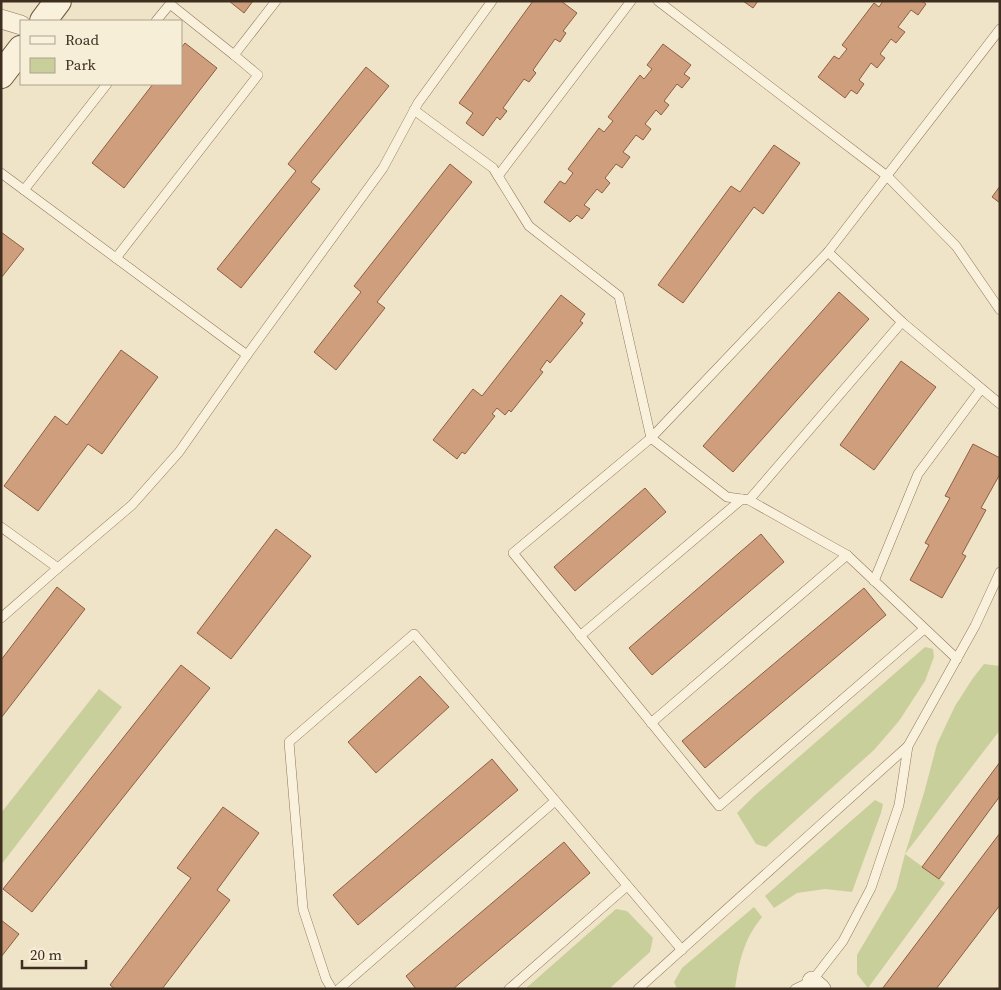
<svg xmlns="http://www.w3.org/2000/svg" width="1001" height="990" font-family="'Source Serif 4',serif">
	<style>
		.green { fill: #c9cf9b }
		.building { fill: #cf9f7d; stroke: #8d5f41 }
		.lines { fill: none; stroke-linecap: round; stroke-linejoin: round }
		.lane-casing { stroke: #8d765c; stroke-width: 10 }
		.street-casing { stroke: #8d765c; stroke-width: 20 }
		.secondary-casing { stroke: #6f573f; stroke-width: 28 }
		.lane { stroke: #faf1dc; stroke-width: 9 }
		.street { stroke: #faf1dc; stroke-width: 19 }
		.secondary { stroke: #faf1dc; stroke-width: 26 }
	</style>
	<rect width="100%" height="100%" fill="#f0e4c8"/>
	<g class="green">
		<polygon points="925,647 933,649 934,657 925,681 899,721 874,750 766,847 756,844 737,813 754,796"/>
		<polygon points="984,664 1000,666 1000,730 905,854 945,883 868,988 857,974 857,955 896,889 905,854 924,793 937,744 955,706 973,678"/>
		<polygon points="99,689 122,707 1,865 1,813"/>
		<polygon points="875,800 883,804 881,813 852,892 825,889 797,893 774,908 765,896"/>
		<path d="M754,907L762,917C744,939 739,961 735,989H677L674,982L682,968Z"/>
		<polygon points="616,909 627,911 653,938 650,952 609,989 525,989"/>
	</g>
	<g class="building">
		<polygon points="229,1 253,1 244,13"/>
		<polygon points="533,1 561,1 577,13 563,31 566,33 560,42 555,39 533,70 536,73 529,82 524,79 503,108 507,111 500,120 497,117 483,136 466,123 473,113 459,103"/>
		<polygon points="743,1 758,1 753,8"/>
		<polygon points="883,1 922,1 926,4 918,15 911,10 898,27 905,32 896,43 891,39 880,54 885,58 877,68 871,63 859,80 864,84 857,94 851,90 845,98 818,77 834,56 839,59 847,49 842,45 874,3 879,7"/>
		<polygon points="185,43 217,68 124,188 92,163 153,84 181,84 181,48"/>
		<polygon points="663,44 691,65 684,74 690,78 682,88 677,84 664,101 669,105 661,115 656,110 645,124 651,129 643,140 636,135 623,152 630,157 622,168 616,164 605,178 610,183 602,193 597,189 584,205 590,209 582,219 577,215 570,222 544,202 560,181 565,184 573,173 568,169 599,128 604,132 613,121 608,117 640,75 644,79 652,69 647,65"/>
		<polygon points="366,67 389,86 311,182 320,189 241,288 217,269 296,171 288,164"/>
		<polygon points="774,145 800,163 763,214 754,207 683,303 658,285 731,186 740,192"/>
		<polygon points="450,164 472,182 377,302 385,308 336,370 314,352 361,292 354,286"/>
		<polygon points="1000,186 1000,203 992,197"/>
		<polygon points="1,232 24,249 1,278"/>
		<polygon points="839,292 869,319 733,472 703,446"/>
		<polygon points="561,295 585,314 580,321 583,323 550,363 547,360 540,370 543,372 511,412 509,410 505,415 497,408 492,414 495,416 465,454 462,452 457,459 433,440 473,389 482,396"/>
		<polygon points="121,350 158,377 102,454 88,444 38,511 4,486 55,416 67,425"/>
		<polygon points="901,361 936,387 874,470 840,445"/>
		<polygon points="973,444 1000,458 1000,474 981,508 986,510 962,554 966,556 942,598 910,580 929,545 925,543 950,498 945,496"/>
		<polygon points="645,488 666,512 575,591 554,567"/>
		<polygon points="276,529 311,556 231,659 197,633"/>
		<polygon points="761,534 784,562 652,675 629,648"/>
		<polygon points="57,587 85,609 1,718 1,660"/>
		<polygon points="864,588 886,615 705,768 682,741"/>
		<polygon points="181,665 210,688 32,912 3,889"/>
		<polygon points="420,676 449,707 376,773 348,742"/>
		<polygon points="492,759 518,790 358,925 333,895"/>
		<polygon points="1000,762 1000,796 939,879 922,867"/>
		<polygon points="223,807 259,833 217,890 230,900 162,989 115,989 110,985 191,878 177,868"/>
		<polygon points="1000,833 1000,905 936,989 882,989"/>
		<polygon points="564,842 590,873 453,989 416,989 406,976"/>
		<polygon points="1,920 19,934 1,957"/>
	</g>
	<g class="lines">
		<g class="lane-casing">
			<g id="lane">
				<polyline points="658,1 887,176 956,246 1000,310"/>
				<polyline points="156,21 170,4 234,55 276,1"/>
				<polyline points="414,110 493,168 529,226 619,296 651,438 727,497 749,500 847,555 957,659"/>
				<polyline points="1,173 247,355"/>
				<polyline points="498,176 631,1"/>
				<polyline points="24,190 107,84"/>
				<polyline points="828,252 902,322 1000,404"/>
				<polyline points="116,258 258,75 234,55"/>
				<polyline points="749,500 902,322"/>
				<polyline points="1,527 58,568"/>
				<polyline points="874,581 918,474 981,389"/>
				<polyline points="1,618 58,568 132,505 179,452 247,355 383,168 418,103 492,1"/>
				<polyline points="924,629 719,806 513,553 651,438 828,252 1000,29"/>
				<polyline points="580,636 742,499"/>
				<polyline points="651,723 847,555"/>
				<polyline points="332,989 326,979 303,909 289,742 414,634 682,950"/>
				<polyline points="339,989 555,801"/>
				<polyline points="509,989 627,886"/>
				<polyline points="638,989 908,746"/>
				<polyline points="795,989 812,981 843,941 871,888 899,805 908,746 975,626 1000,572"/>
			</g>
		</g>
		<g class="street-casing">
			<g id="street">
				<polyline points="1,19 21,25"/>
				<polyline points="812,981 821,989"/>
			</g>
		</g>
		<g class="secondary-casing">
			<g id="secondary">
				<polyline points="43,21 58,1"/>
				<polyline points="1,75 21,49"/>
			</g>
		</g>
		<use href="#lane" class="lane"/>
		<use href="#street" class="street"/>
		<use href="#secondary" class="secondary"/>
	</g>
	<rect width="1001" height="990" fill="none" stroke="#3d2e20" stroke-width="5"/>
	<rect x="20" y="20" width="162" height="65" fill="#f7eed8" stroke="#ada18e"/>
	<rect x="30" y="36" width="25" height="8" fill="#faf1dc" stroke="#ada18e"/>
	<text x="65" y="45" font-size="15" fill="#3d2e20">Road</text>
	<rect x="30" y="58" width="25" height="15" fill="#c9cf9b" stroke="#ada18e"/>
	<text x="65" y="70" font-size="15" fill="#3d2e20">Park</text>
	<path d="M22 960v8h64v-8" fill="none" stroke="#3d2e20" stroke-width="2.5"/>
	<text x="30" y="960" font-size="15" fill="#3d2e20" stroke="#f7eed8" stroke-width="4" paint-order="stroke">20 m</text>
</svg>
